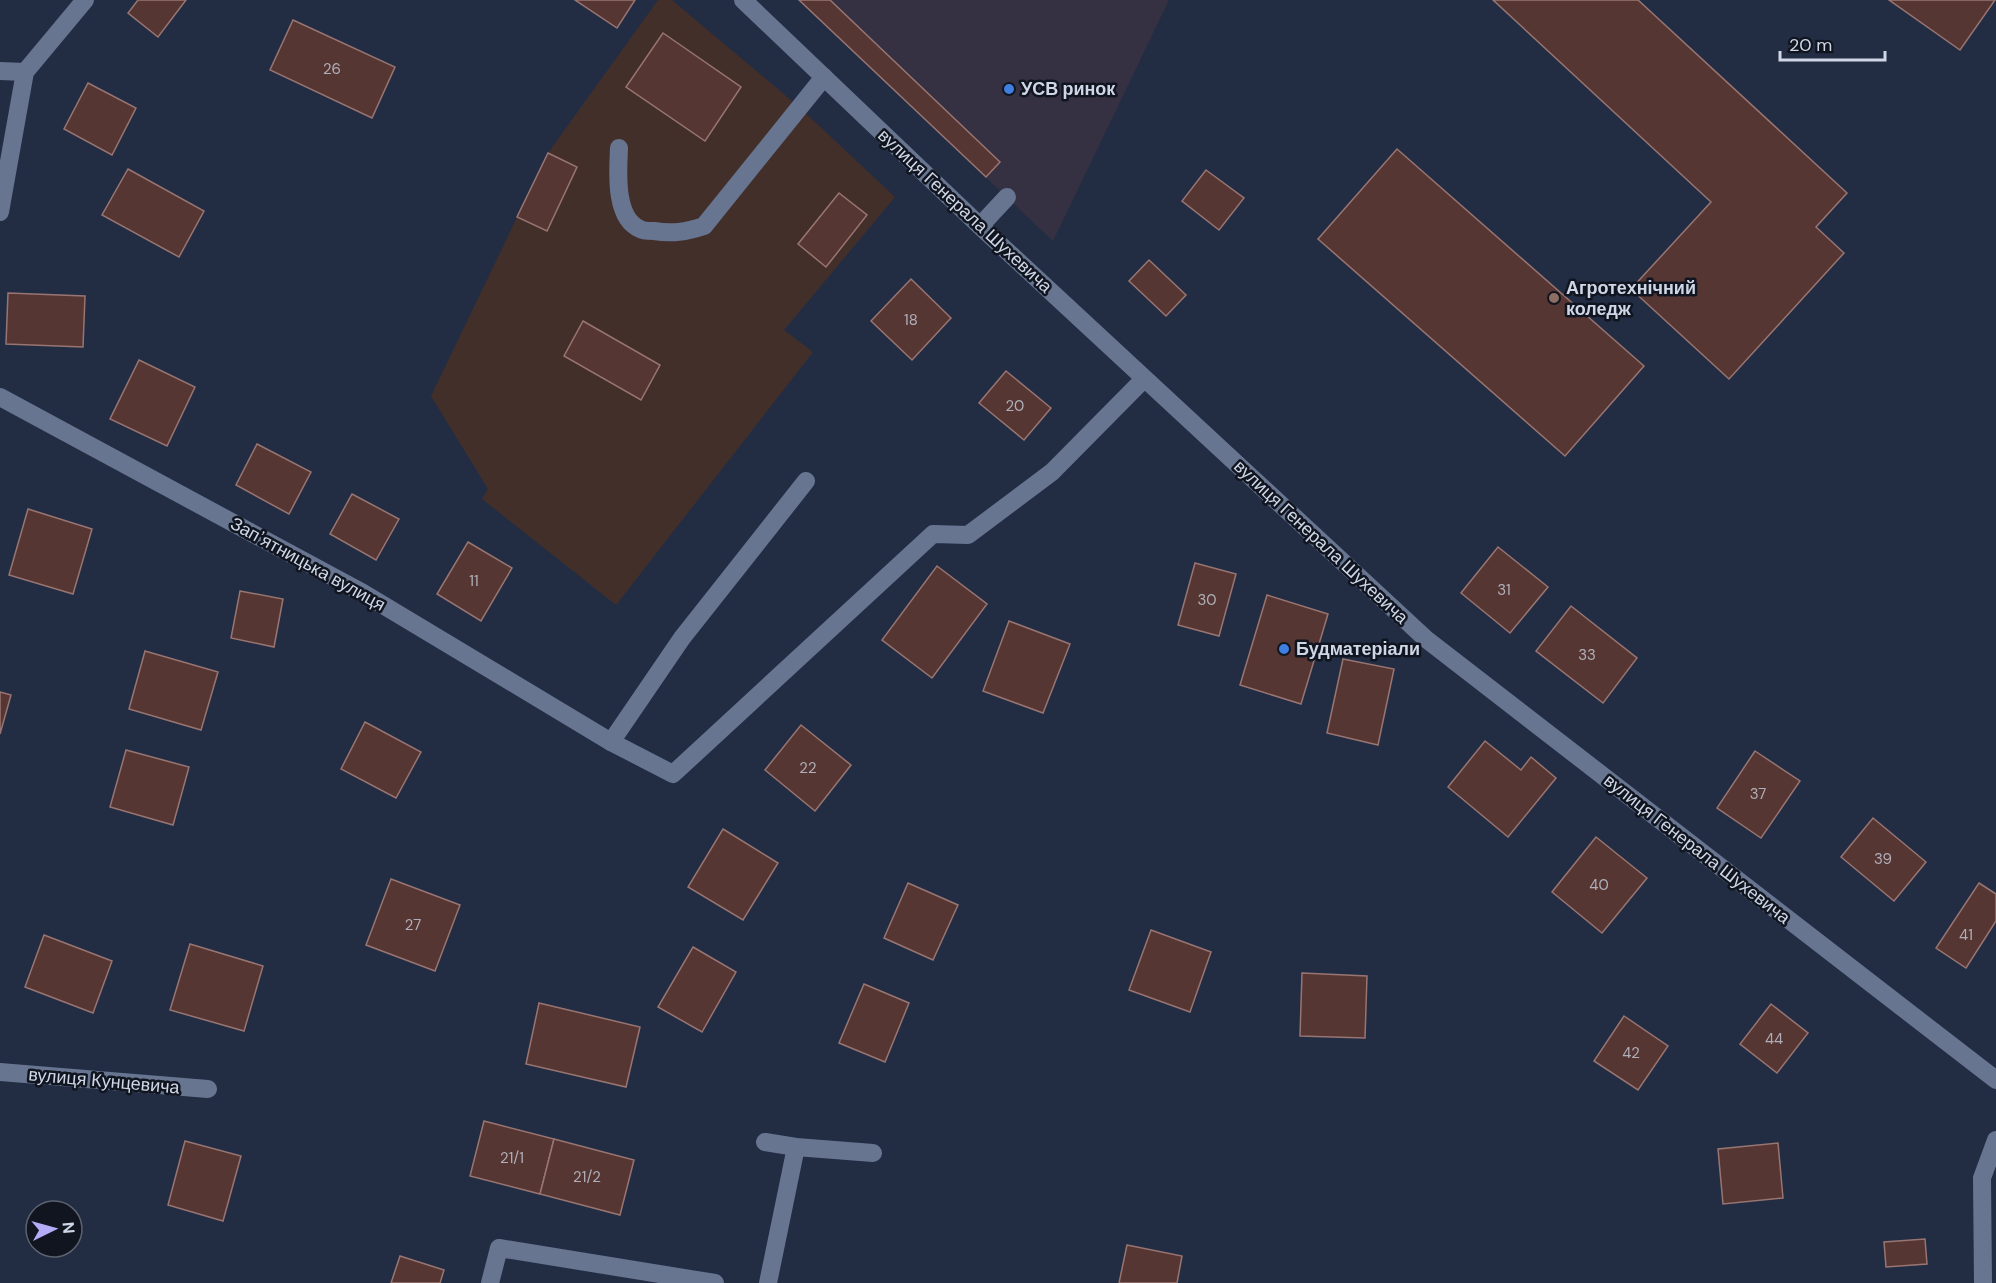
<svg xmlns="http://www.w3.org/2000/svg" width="1996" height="1283" font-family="'DM Sans',sans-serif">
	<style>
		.commercial { fill: #363142 }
		.medical { fill: #432f2a }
		.building { fill: #553633; stroke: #997572; stroke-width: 1.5 }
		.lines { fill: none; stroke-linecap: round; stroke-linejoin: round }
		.minor { stroke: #677590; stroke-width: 18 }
		.shop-dot { fill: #3f7fe0; stroke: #101520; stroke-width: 2 }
		.education-dot { fill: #8d6e63; stroke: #101520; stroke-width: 2 }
		.labels { text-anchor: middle; stroke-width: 5; stroke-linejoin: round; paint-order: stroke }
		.number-label { font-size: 15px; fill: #b0afb9 }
		.poi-label { font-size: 18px; font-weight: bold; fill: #cfd7e6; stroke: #101520; text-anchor: start }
		.street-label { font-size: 18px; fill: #cfd7e6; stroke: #101520 }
	</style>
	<rect width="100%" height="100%" fill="#222d44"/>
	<polygon class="commercial" points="799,0 1169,0 1053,241"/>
	<polygon class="medical" points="658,0 672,0 799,107 895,197 784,330 813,352 616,605 482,499 488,489 431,396 548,153"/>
	<g class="building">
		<polygon points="138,0 186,0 158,37 128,13"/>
		<polygon points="575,0 635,0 617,28"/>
		<polygon points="799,0 830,0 1000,162 986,177"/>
		<polygon points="1493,0 1638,0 1847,193 1816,227 1844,253 1729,379 1631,289 1711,202"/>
		<polygon points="1889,0 1995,0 1960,50"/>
		<polygon points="293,20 395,67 372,118 270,70"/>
		<polygon points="663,33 741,87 705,141 626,87"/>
		<polygon points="88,83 136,108 112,155 64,129"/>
		<polygon points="1397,149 1644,366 1565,456 1318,239"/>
		<polygon points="548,153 577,167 547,231 517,217"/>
		<polygon points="128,169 204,211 179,257 102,215"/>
		<polygon points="1206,170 1244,198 1219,230 1182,201"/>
		<polygon points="839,193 867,215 826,267 798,244"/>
		<polygon points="1149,260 1186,295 1166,316 1129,281"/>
		<polygon points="911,279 951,318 912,360 871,321"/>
		<polygon points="8,293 85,296 83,347 6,344"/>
		<polygon points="583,321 660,365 641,400 564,356"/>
		<polygon points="139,360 195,387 167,446 110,419"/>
		<polygon points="1006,371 1051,408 1024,440 979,403"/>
		<polygon points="257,444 311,472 289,514 236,485"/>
		<polygon points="352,494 399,519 376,560 330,534"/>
		<polygon points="28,509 92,529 73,594 9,575"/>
		<polygon points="468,542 512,568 481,621 437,594"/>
		<polygon points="1498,547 1548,587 1510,633 1461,593"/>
		<polygon points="1195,563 1236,574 1219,636 1178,625"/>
		<polygon points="937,566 987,604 932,678 882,640"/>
		<polygon points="240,591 283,599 274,647 231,638"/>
		<polygon points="1267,595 1328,614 1301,704 1240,685"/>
		<polygon points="1571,606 1637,658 1603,703 1536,651"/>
		<polygon points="1009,621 1070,644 1043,713 983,691"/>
		<polygon points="145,651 218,672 201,730 129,709"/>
		<polygon points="1343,659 1394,669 1378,745 1327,733"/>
		<polygon points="0,692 11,695 0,734"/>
		<polygon points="365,722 421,752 396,798 341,769"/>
		<polygon points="801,725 851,765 815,811 765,770"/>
		<polygon points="1485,741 1521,770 1531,757 1556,778 1508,837 1448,787"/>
		<polygon points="126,750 189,767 173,825 110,807"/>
		<polygon points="1755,751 1800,781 1761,838 1717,808"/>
		<polygon points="1873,818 1926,862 1894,901 1841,857"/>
		<polygon points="723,829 778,863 743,920 688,887"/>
		<polygon points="1596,837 1647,878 1602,933 1552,892"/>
		<polygon points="391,879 460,905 435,971 366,945"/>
		<polygon points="908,883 958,905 933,960 884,938"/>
		<polygon points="1979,883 1996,894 1996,921 1966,968 1936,948"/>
		<polygon points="1151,930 1211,952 1190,1012 1129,990"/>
		<polygon points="44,935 112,961 93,1013 25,987"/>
		<polygon points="190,944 263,966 244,1031 170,1010"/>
		<polygon points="693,947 736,972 702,1032 658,1007"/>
		<polygon points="1302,973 1367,976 1365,1038 1300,1036"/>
		<polygon points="864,984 909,1003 885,1062 839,1043"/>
		<polygon points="539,1003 640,1027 626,1087 526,1064"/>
		<polygon points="1771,1004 1808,1033 1777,1073 1740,1044"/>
		<polygon points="1624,1016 1668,1046 1638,1090 1594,1061"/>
		<polygon points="484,1121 554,1139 540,1194 470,1176"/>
		<polygon points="554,1139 634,1160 620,1215 540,1194"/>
		<polygon points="185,1141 241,1156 223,1221 168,1205"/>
		<polygon points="1778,1143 1783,1198 1723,1204 1718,1149"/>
		<polygon points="1925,1239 1927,1264 1886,1267 1884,1242"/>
		<polygon points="1127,1245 1182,1256 1177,1283 1119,1283"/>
		<polygon points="400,1256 444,1270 440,1283 391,1283"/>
	</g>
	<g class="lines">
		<g class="minor">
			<polyline points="743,0 980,226 1426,639 1996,1080"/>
			<polyline points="0,71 25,72"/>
			<path d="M619,148C618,171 614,218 640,229C643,231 650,231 654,231C672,234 686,232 704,226L824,77"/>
			<polyline points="0,212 25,72 85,0"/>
			<polyline points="980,226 1007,197"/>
			<polyline points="0,397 363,593 611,742 673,774 933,534 968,535 1052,472 1144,379"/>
			<polyline points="611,742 682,638 806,481"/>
			<polyline points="0,1072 208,1089"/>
			<polyline points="765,1142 796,1147 873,1153"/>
			<polyline points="490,1283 499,1248 715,1283"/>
			<polyline points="768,1283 796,1147"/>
			<polyline points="1983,1283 1982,1178 1996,1140"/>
		</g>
	</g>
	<g class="shop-dot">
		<circle cx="1009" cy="89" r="6"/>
		<circle cx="1284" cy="649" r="6"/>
	</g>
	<circle class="education-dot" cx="1554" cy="298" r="6"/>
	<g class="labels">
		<g class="number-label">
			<text x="332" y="74">26</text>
			<text x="911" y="325">18</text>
			<text x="1015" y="411">20</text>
			<text x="474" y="586">11</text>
			<text x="1504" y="595">31</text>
			<text x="1207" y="605">30</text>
			<text x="1587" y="660">33</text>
			<text x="808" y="773">22</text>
			<text x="1758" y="799">37</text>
			<text x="1883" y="864">39</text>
			<text x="1599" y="890">40</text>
			<text x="413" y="930">27</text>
			<text x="1966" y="940">41</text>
			<text x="1774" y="1044">44</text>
			<text x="1631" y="1058">42</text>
			<text x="512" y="1163">21/1</text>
			<text x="587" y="1182">21/2</text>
		</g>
		<g class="poi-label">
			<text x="1021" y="95">УСВ ринок</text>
			<text x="1566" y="294">Агротехнічний<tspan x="1566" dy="21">коледж</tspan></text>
			<text x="1296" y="655">Будматеріали</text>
		</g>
		<g class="street-label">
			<text transform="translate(965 211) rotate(43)" y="6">вулиця Генерала Шухевича</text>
			<text transform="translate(1321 542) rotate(43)" y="6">вулиця Генерала Шухевича</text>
			<text transform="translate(308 564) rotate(29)" y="6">Запʼятницька вулиця</text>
			<text transform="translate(1697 849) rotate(38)" y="6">вулиця Генерала Шухевича</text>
			<text transform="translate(104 1081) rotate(5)" y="6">вулиця Кунцевича</text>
		</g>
	</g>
	<g transform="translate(54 1229) rotate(85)"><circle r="28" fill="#101520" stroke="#5c636f" stroke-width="1.5"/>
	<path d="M0-4.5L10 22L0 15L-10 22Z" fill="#b5acf8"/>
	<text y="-9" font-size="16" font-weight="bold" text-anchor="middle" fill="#cfd7e6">N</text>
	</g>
	<path d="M1780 51v9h105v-9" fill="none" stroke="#cfd7e6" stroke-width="3"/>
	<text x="1789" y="51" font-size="18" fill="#cfd7e6" stroke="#101520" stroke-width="4.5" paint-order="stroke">20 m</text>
</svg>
